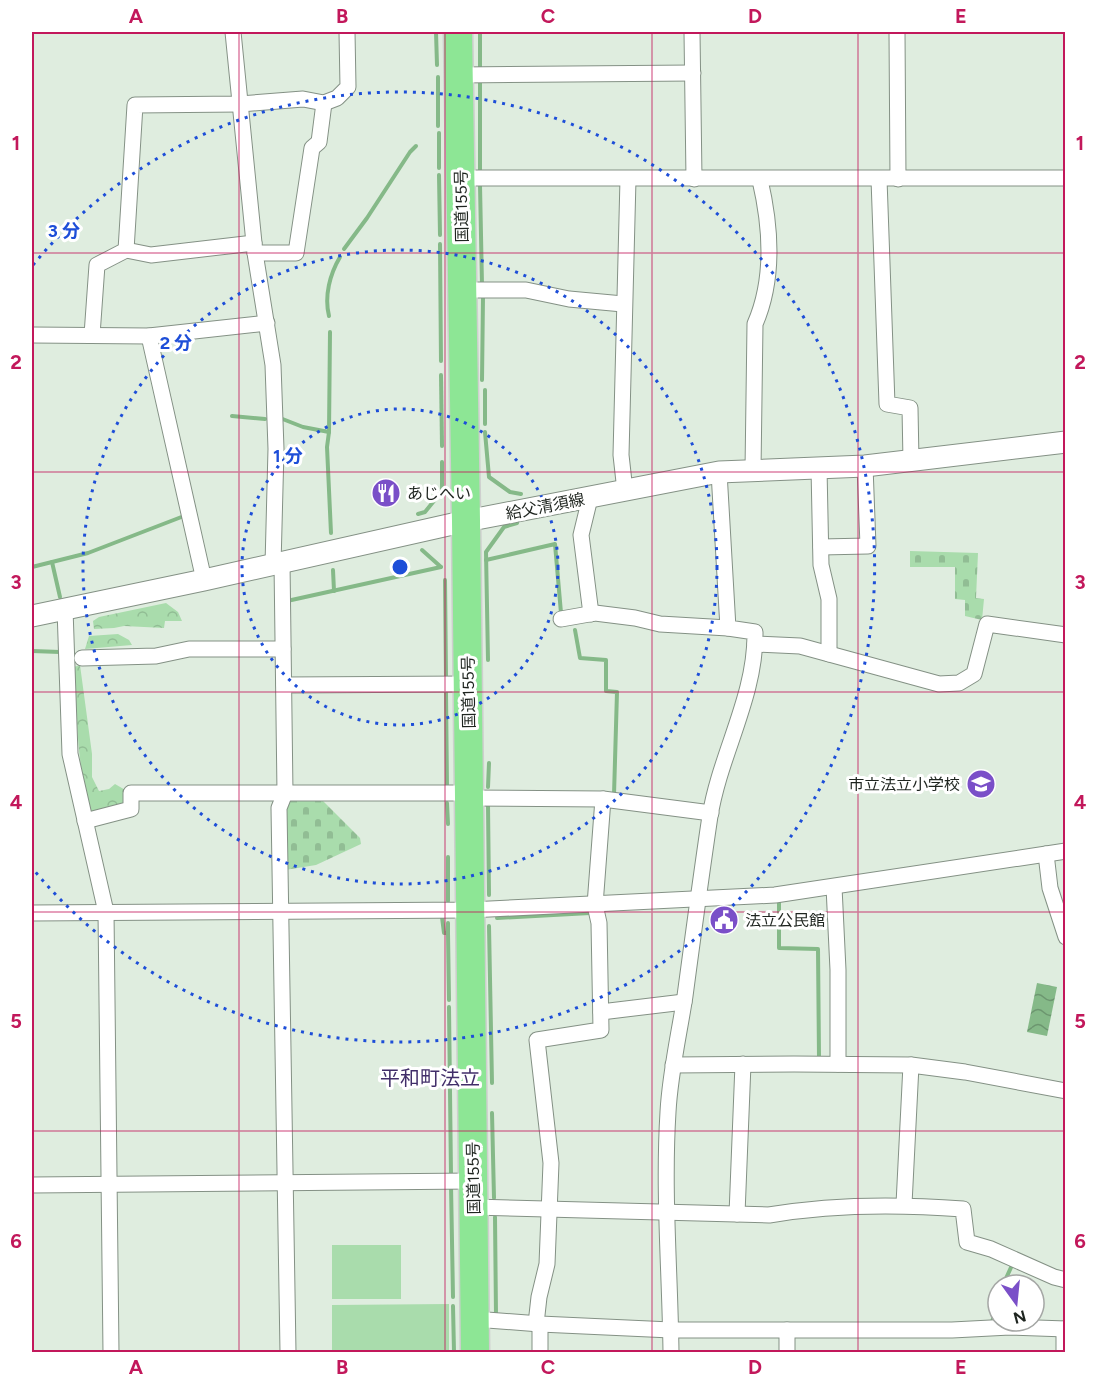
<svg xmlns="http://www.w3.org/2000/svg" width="1097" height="1384" font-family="Figtree,'Noto Sans JP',sans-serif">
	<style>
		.grass { fill: #a9dcac }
		.forest { fill: url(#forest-crowns) }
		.cemetery { fill: url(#cemetery-stones) }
		.water { fill: url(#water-waves) }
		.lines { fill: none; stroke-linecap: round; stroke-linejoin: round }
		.stream { stroke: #85b988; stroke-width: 4 }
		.street-casing { stroke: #849185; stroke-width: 17 }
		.secondary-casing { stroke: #849185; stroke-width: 23 }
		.highway-casing { stroke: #cecfce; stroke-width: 31 }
		.street { stroke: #fff; stroke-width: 15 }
		.secondary { stroke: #fff; stroke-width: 21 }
		.highway { stroke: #8de695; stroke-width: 28 }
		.grid { fill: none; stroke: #c2185b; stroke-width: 1.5; stroke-opacity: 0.55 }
		.ring { fill: none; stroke: #1d4ed8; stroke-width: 3; stroke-dasharray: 3 6 }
		.labels { text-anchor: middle; stroke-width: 6; stroke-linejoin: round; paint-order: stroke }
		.street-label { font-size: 16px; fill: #1e241f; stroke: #fff }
		.poi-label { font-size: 16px; fill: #1e241f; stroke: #fff; text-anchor: start }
		.quarter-label { font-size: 20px; fill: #412e69; stroke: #fff }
		.centre { fill: #1d4ed8; stroke: #fff; stroke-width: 3 }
		.ring-label { font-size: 18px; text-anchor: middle; font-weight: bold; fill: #1d4ed8; stroke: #fff; stroke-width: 6; stroke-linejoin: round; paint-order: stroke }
		.neatline { fill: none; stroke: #c2185b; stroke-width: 2 }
		.grid-label { font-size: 20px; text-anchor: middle; font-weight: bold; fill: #c2185b }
	</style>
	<defs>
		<pattern id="forest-crowns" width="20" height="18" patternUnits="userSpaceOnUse" patternTransform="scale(1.5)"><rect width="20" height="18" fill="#a9dcac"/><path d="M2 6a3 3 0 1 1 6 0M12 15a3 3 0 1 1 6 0" fill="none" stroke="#91bd94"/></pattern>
		<pattern id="cemetery-stones" width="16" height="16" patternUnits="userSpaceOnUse" patternTransform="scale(1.5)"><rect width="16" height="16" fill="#a9dcac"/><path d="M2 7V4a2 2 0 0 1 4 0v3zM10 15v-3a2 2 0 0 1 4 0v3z" fill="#91bd94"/></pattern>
		<pattern id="water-waves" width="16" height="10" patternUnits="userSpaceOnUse" patternTransform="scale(1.5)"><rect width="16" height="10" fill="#85b988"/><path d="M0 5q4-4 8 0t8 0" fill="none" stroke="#6c966f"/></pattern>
	</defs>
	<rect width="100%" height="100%" fill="#dfeddf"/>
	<g class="grass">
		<rect x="332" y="1245" width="69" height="54"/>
		<polygon points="449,1304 449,1352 332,1352 332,1305"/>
	</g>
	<g class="forest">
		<polygon points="166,603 178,612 182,621 165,621 164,628 124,626 114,628 94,629 93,621 99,617"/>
		<polygon points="118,634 129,640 132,645 85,649 89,636"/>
		<path d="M80,665L92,754V777L99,791L109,789L115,784L127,791L128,806L91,817C77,768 77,717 74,667Z"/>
	</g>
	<g class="cemetery">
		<polygon points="910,551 978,553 976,598 984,599 982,620 965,616 965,600 955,599 955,567 910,567"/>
		<polygon points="317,795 360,838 361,844 316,865 285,870 283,804 291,797"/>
	</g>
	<polygon class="water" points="1037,983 1057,987 1047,1036 1027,1032"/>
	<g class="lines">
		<g class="stream">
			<polyline points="436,32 437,65"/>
			<polyline points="480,32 480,70"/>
			<polyline points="438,77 438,126"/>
			<polyline points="480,82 480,173"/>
			<polyline points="439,133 439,168"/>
			<polyline points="439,175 440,235"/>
			<polyline points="480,185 482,285"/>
			<polyline points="440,244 441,361"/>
			<polyline points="344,249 367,218 410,152 416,146"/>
			<path d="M329,316C324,296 330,274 340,257"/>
			<polyline points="330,332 329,432 327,447 331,533"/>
			<polyline points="441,375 442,446"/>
			<polyline points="482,380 483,297"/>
			<polyline points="232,416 265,419"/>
			<polyline points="280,418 303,427 329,432"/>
			<polyline points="485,424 485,390"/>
			<polyline points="485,432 489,477 510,492 521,494"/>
			<polyline points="418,514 425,512 442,491 442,462"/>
			<polyline points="422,550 441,567"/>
			<polyline points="486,560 555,544 561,613"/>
			<polyline points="52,562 60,597"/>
			<polyline points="32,567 88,553 184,516"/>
			<polyline points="333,570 334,591"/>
			<polyline points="445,580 446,677"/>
			<polyline points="287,601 441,567"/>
			<polyline points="575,630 580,658 606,660 606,691 617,692 614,795"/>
			<polyline points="32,651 60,652"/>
			<polyline points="488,660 486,552 504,527 517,523"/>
			<polyline points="446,692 447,788"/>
			<polyline points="488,787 489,763"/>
			<polyline points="447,803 448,824"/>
			<polyline points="488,805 489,895"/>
			<polyline points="448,857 448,901"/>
			<polyline points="779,903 779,948 818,949 819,1057"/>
			<polyline points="442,917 444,933 448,933 449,1000"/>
			<polyline points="497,918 590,913"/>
			<polyline points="489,926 492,1083"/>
			<polyline points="448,933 448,923"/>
			<polyline points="449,1007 451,1176"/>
			<polyline points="492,1113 494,1198"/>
			<polyline points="451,1185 453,1297"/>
			<polyline points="495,1217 496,1315"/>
			<polyline points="1003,1285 1013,1263"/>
			<polyline points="453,1306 454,1352"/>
			<polyline points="992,1322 998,1301"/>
		</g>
		<g class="street-casing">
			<g id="street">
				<polyline points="233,32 255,253 273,365 276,449 273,565"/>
				<polyline points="692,32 694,179"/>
				<polyline points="897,32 898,179"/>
				<polyline points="459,75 693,73"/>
				<polyline points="460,178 1066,178"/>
				<polyline points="879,179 887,404 910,408 911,461"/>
				<polyline points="126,250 151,255 254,243"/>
				<polyline points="255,253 296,253 312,148 319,142 324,103"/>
				<polyline points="462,290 526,290 569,299 623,304"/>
				<polyline points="32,335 149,336 267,323"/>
				<polyline points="92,335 97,265 126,250 135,105 240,104 303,99 324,103 337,98 348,87 347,32"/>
				<polyline points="149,336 204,580"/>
				<polyline points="819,468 821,565 829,599 829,654"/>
				<path d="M753,470L755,324C775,278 771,227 760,180"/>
				<polyline points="625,491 621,455 628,179"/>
				<polyline points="590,498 581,535 591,614"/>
				<polyline points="821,547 868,546 865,466"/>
				<polyline points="282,563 285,793 279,808 288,1352"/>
				<polyline points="65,609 70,754 106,912 111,1352"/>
				<polyline points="561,619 595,613 635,618 660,624 728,628"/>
				<polyline points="755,644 800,646 939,684 959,683 974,674 987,624 1066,635"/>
				<polyline points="82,658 156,656 189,649 283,649"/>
				<polyline points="284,685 468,684"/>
				<polyline points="469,798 603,799 711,813"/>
				<polyline points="85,821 131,809 131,793 469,793"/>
				<polyline points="1046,854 1050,888 1066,937"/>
				<polyline points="834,887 838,970 838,1064"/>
				<polyline points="32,913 470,910 775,895 1066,851"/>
				<polyline points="601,1012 684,1002"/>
				<polyline points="673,1065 794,1064 911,1065 965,1072 1066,1091"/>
				<polyline points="32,1185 473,1181"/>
				<polyline points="904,1204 911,1065"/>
				<path d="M473,1207L769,1215C833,1204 898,1204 963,1209L967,1242L991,1249L1054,1277L1066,1280"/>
				<polyline points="737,1214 743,1064"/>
				<polyline points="474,1319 540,1324 671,1330 952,1330 1010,1327 1066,1329"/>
				<polyline points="536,1324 539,1297 547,1264 551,1163 537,1040 601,1030 599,923 595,905 603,799"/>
				<polyline points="540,1324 540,1352"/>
				<polyline points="1064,1329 1064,1352"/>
				<path d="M671,1352C670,1272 663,1193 668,1112C670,1073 679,1035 685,996C693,936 701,876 710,816C720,754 756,696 755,632L728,628L719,472"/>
				<polyline points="787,1352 787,1330"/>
			</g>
		</g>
		<g class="secondary-casing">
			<polyline id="secondary" points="32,616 204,580 466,521 719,472 865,466 1066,442"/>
		</g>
		<g class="highway-casing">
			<polyline id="highway" points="458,32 466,521 475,1352"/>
		</g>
		<use href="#street" class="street"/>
		<use href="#secondary" class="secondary"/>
		<use href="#highway" class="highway"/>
	</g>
	<path class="grid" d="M239,32V1352M445,32V1352M652,32V1352M858,32V1352M32,253H1066M32,472H1066M32,692H1066M32,912H1066M32,1131H1066"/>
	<g class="ring">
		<circle cx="400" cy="567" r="158"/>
		<circle cx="400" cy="567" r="317"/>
		<path d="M33 265A475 475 0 1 1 33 869"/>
	</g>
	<defs>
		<g id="restaurant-disc" transform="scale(1.5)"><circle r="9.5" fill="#7a4fc8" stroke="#fff"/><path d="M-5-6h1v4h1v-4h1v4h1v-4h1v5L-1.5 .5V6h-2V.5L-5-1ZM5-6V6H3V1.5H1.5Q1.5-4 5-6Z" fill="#fff"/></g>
		<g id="school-disc" transform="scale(1.5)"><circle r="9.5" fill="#7a4fc8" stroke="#fff"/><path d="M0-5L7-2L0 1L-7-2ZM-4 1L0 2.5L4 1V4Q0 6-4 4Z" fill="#fff"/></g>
		<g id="civic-disc" transform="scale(1.5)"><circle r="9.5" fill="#7a4fc8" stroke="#fff"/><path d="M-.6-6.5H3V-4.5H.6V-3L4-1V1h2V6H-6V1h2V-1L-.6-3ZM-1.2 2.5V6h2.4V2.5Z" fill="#fff"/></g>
	</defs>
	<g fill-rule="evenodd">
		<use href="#restaurant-disc" x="386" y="493"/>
		<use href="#school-disc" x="981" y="784"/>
		<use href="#civic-disc" x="724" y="920"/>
	</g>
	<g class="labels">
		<g class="street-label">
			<text transform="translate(461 206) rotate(-91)" y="6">国道155号</text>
			<text transform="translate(545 506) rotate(-11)" y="6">給父清須線</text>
			<text transform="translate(468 692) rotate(-91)" y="6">国道155号</text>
			<text transform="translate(473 1178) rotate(-91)" y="6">国道155号</text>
		</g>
		<g class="poi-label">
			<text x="407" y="499">あじへい</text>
			<text x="960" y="790" text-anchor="end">市立法立小学校</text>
			<text x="745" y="926">法立公民館</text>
		</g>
		<g class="quarter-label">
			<text x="430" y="1085">平和町法立</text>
		</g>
	</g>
	<circle cx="400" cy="567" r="9" class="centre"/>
	<g class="ring-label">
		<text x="64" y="237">3 分</text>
		<text x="176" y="349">2 分</text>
		<text x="288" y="462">1 分</text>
	</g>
	<rect width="1097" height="1384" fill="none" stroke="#ffffff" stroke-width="66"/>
	<g transform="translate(1016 1303) rotate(165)"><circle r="28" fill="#ffffff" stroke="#a5a7a5" stroke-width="1.5"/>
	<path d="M0-4.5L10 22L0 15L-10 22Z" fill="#7a4fc8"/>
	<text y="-9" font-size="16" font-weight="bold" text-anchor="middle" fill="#1e241f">N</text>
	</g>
	<rect x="33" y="33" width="1031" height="1318" class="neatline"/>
	<g class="grid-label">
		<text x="136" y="23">A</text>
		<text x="342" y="23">B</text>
		<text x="548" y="23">C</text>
		<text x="755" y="23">D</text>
		<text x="961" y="23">E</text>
		<text x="16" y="150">1</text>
		<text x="1080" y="150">1</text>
		<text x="16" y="369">2</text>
		<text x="1080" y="369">2</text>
		<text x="16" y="589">3</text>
		<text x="1080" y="589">3</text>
		<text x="16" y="809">4</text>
		<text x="1080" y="809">4</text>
		<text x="16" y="1028">5</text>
		<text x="1080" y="1028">5</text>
		<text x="16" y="1248">6</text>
		<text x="1080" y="1248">6</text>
		<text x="136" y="1374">A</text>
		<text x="342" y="1374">B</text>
		<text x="548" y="1374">C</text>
		<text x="755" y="1374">D</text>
		<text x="961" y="1374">E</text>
	</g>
</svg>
